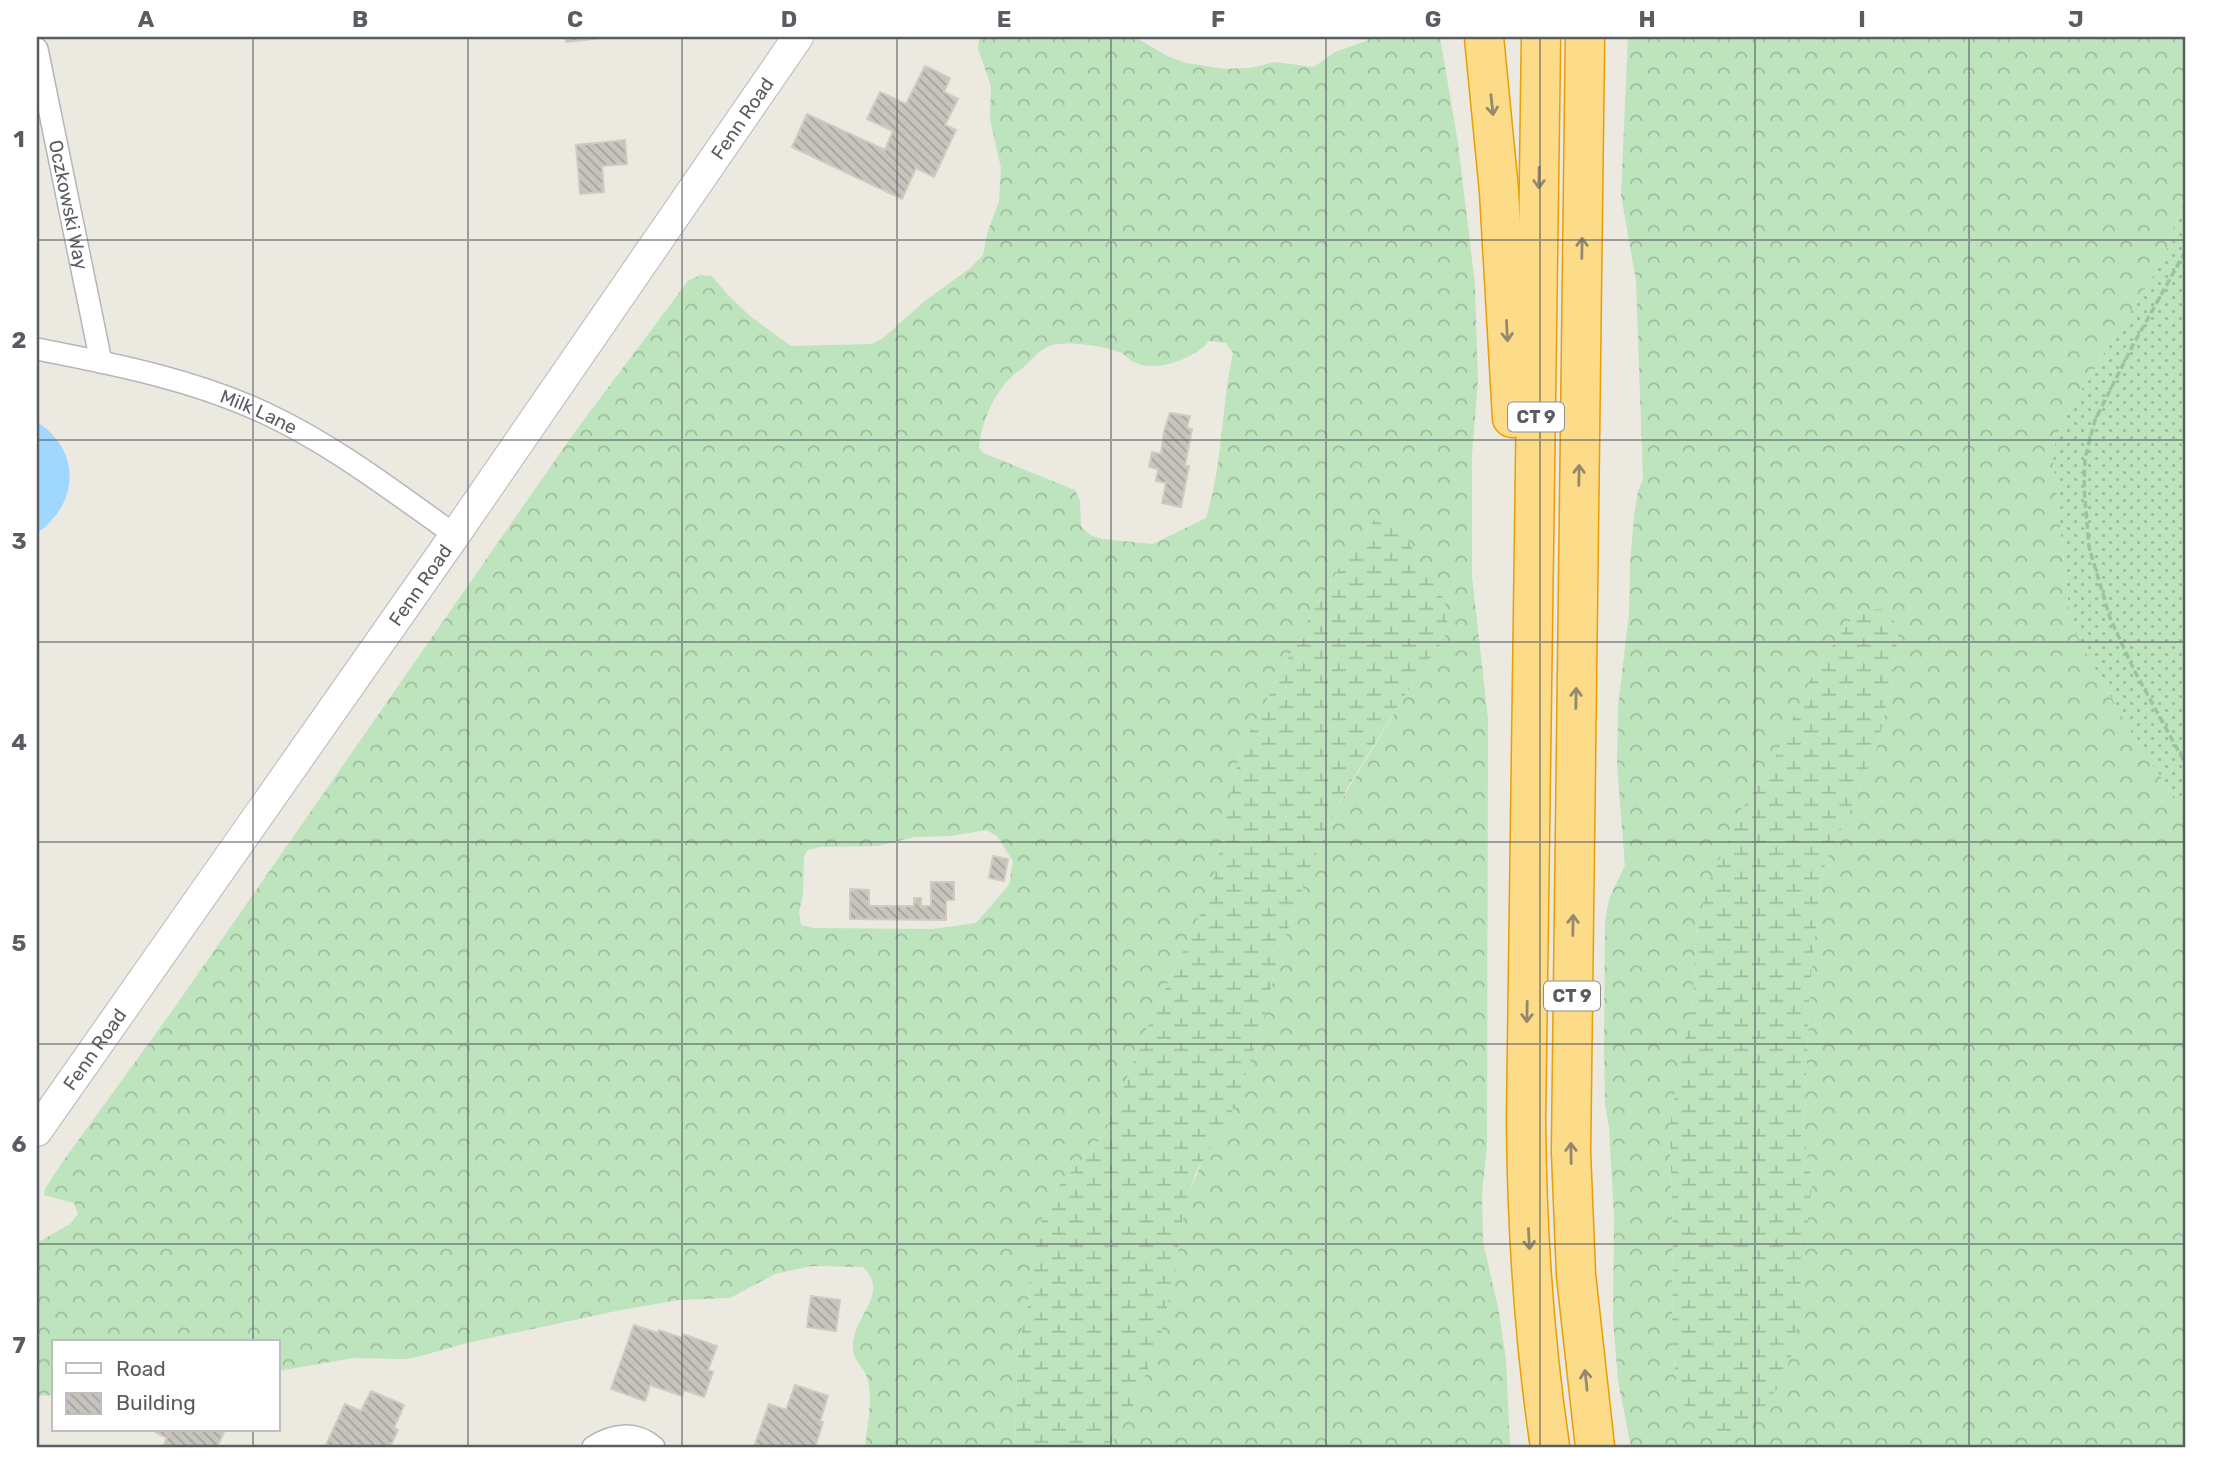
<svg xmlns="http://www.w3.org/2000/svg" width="2222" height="1484" font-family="Rubik,sans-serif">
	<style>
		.grass { fill: url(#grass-dots) }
		.forest { fill: url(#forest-crowns); fill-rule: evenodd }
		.wetland { fill: url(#wetland-marsh) }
		.water { fill: #9fd7fe }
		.building { fill: url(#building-back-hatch); stroke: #d1cbbf; stroke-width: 2 }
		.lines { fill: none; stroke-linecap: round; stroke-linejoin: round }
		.street-casing { stroke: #b3b7bb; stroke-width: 24 }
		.secondary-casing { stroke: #b4b8bd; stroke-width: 32 }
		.highway-casing { stroke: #eb9d02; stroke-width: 41 }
		.path { stroke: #96c5a2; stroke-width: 3.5; stroke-dasharray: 7 3.5; stroke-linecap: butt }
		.street { stroke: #fff; stroke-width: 21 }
		.secondary { stroke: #fff; stroke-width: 30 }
		.highway { stroke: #fcdc88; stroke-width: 38 }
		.oneway { stroke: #92896f }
		.grid { fill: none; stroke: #595d62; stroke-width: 2; stroke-opacity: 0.55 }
		.labels { text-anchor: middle; stroke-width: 5; stroke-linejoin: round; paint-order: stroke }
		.shield { fill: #fff; stroke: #8b8e91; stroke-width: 2 }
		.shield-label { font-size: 18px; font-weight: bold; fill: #595d62 }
		.street-label { font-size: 19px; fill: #595d62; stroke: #fff }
		.neatline { fill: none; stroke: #595d62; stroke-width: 2.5 }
		.grid-label { font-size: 23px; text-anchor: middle; font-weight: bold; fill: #595d62 }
	</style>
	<defs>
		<pattern id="grass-dots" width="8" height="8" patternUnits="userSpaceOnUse" patternTransform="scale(1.75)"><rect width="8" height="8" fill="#bde4bd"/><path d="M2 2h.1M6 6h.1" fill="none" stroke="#9dbc9d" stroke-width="1.8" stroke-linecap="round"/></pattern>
		<pattern id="forest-crowns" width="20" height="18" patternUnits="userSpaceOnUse" patternTransform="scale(1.75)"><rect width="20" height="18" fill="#bde4bd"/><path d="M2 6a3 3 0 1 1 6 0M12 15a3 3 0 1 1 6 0" fill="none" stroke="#9dbc9d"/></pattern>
		<pattern id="wetland-marsh" width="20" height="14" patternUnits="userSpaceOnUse" patternTransform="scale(1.75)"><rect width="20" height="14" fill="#bde4bd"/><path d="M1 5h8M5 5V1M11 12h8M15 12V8" fill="none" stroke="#9dbc9d"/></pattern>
		<pattern id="building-back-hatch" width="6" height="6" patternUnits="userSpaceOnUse" patternTransform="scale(1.75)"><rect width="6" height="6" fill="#c7c4be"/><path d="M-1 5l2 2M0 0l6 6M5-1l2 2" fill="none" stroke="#a5a29e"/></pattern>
	</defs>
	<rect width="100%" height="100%" fill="#ece9e0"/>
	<polygon class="grass" points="2185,196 2185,811 2140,748 2086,653 2075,631 2069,608 2053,460 2056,436 2073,403 2163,260"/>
	<g class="forest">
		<path d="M979,37H1135L1167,56L1186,63L1225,69L1250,68L1275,62L1314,67L1335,52L1366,41L1370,37H1440L1458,143L1475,285L1478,381L1472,455V576L1488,719L1487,1146L1482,1193L1483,1242L1499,1312L1506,1360L1510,1447H1109L1132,1409L1177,1263L1179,1239L1188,1194L1261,1029L1280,952L1305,881L1336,809L1415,679L1444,639L1445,603L1425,572L1403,530L1374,520L1343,562L1310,616L1240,751L1212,885L1203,908L1151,1019L1104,1135L1054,1191L1043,1214L1031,1265L1027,1314L1020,1337L1017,1363L1015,1447H865C867,1426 873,1402 868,1381C866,1368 852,1361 853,1347C853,1314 891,1295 863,1267L812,1266L775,1274L730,1298L679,1300L621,1310L467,1343L417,1357L404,1359L353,1358L278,1371V1342H54V1395L37,1396V1243L70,1224L78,1214L74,1203L44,1195L45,1189L61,1164L170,1014L574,433L688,281L700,275L712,276L728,295L751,317L791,346L872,344L883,338L926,300L969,269L983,255L988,231L999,201L1001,168L990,119L991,86L978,49ZM1209,341L1226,343L1233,353C1221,408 1223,464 1206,518L1153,544L1102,539L1090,535L1081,526L1080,501L1075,490L983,453L979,448C981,420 997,386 1020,370C1030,363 1038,350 1049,346C1064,340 1108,346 1123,354C1127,357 1131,361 1136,363C1157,373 1195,358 1209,341ZM986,830L997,836L1013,861L1009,885L976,923L932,929L813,928L801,925L799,912L803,894L804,856L808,850L820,847L878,846L915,837L951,836Z"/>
		<path d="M1628,37H2185V196L2163,260L2073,403L2056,436L2053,460L2069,608L2075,631L2086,653L2140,748L2185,811V1447H1631L1618,1381L1613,1319L1614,1218L1609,1127L1605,1105L1604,1048L1605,923L1609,899L1625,865L1617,766L1618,706L1629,614L1630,564L1634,515L1638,491L1643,480L1636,281L1621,195ZM1858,610L1899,626L1893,674L1878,745L1848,815L1827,858L1821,881L1811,976L1803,1132L1802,1304L1677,1388L1672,1338L1673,1235L1670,1133L1672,1109L1693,997L1697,924L1742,809L1772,764L1814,672Z"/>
	</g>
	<g class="wetland">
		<polygon points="1385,513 1403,530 1425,572 1440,592 1445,603 1448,627 1444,639 1415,679 1348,787 1336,809 1305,881 1280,952 1261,1029 1235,1106 1196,1172 1188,1194 1179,1239 1177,1263 1160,1339 1132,1409 1109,1447 1015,1447 1017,1363 1020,1337 1027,1314 1031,1265 1043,1214 1054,1191 1104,1135 1151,1019 1203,908 1212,885 1240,751 1310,616 1343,562 1374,520"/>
		<polygon points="1881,609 1899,626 1893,674 1878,745 1848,815 1827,858 1821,881 1811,976 1803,1132 1812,1183 1804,1253 1802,1304 1792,1353 1783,1379 1769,1401 1752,1422 1728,1441 1704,1430 1687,1412 1677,1388 1672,1338 1673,1235 1670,1133 1672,1109 1693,997 1697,924 1711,877 1742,809 1772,764 1814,672 1858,610"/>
	</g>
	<path class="water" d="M37,422C82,451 79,504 37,533Z"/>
	<g class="building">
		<polygon points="566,37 611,37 566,42"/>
		<polygon points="925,66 950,78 944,92 958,99 945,125 956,130 934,177 916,168 902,199 792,147 807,114 885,150 893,131 867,119 880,92 906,104"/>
		<polygon points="625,140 627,164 602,166 604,192 580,194 576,145"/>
		<polygon points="1170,413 1190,416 1187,428 1192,429 1185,466 1189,466 1181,507 1162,503 1166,483 1156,481 1158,469 1149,467 1152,452 1161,454 1164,431"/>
		<polygon points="993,856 1008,859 1004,881 989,878"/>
		<polygon points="931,882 954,882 954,900 946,900 946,920 850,919 850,889 869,890 869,906 914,906 914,898 921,898 921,906 931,906"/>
		<polygon points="811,1296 840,1300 836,1331 807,1327"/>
		<polygon points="634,1325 658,1333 659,1330 682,1338 683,1334 717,1346 708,1370 713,1372 704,1397 684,1390 682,1396 650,1385 645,1401 611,1389"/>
		<polygon points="795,1385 828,1396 820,1421 823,1422 815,1447 754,1447 769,1404 786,1410"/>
		<polygon points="371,1391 404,1405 394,1428 398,1430 390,1447 325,1447 345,1404 361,1411"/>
		<polygon points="152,1430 225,1430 217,1447 163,1447 167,1438"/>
	</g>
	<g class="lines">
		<g class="street-casing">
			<g id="street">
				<path id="s1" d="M37,49L101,362"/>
				<path id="s2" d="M37,349C114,364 195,380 267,414C335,446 394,492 455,535"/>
				<path d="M593,1447C613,1434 635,1431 654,1447"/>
			</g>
		</g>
		<g class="secondary-casing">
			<g id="secondary">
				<path id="s3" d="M37,1131L455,535L798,37"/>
			</g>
		</g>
		<g class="highway-casing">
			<g id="highway">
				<polyline points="1484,37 1499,191 1512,418"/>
				<path d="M1541,37L1526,1121C1527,1230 1534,1339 1550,1447"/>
				<polyline points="1585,37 1571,1152 1576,1275 1595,1447"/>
			</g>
		</g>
		<polyline class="path" points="2185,252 2133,345 2095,420 2085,458 2084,487 2089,547 2110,618 2134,670 2185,763"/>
		<use href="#street" class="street"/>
		<use href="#secondary" class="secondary"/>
		<use href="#highway" class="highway"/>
	</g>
	<defs><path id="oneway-shaft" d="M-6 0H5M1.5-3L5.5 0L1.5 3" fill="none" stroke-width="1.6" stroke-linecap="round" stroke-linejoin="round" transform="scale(1.75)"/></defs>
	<g class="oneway">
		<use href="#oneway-shaft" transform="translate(1492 105) rotate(84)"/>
		<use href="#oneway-shaft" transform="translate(1539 178) rotate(91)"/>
		<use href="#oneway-shaft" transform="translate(1582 248) rotate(-89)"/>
		<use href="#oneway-shaft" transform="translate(1507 331) rotate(87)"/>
		<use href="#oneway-shaft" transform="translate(1579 475) rotate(-89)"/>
		<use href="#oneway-shaft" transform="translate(1576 698) rotate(-89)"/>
		<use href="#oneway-shaft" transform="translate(1573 925) rotate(-89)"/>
		<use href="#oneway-shaft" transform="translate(1527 1012) rotate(91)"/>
		<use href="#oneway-shaft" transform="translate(1571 1153) rotate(-91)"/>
		<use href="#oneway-shaft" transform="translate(1529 1239) rotate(87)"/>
		<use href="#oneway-shaft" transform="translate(1586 1380) rotate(-96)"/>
	</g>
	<path class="grid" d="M253,37V1342M468,37V1447M682,37V1447M897,37V1447M1111,37V1447M1326,37V1447M1540,37V1447M1755,37V1447M1969,37V1447M37,240H2185M37,440H2185M37,642H2185M37,842H2185M37,1044H2185M37,1244H2185M253,1430V1447"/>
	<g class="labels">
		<g class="shield">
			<rect x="1508" y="402.5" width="56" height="29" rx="5"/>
			<rect x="1544" y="981.5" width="56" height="29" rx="5"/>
		</g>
		<g class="shield-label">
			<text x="1536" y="423">CT 9</text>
			<text x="1572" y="1002">CT 9</text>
		</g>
		<g class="street-label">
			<text dy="7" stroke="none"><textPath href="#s3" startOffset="1234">Fenn Road</textPath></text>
			<text dy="7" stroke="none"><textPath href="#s1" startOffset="159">Oczkowski Way</textPath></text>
			<text dy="7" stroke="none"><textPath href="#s2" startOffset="231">Milk Lane</textPath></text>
			<text dy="7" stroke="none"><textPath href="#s3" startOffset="667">Fenn Road</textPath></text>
			<text dy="7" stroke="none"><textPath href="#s3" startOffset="100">Fenn Road</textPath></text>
		</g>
	</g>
	<rect width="2222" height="1484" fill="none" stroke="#ffffff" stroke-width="77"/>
	<rect x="52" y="1340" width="228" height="91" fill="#ffffff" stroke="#bdbec0" stroke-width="2"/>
	<rect x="66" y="1363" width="35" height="10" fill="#ffffff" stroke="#bdbec0" stroke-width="2"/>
	<text x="116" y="1376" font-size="21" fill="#595d62">Road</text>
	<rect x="66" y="1393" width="35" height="21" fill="url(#building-back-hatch)" stroke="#bdbec0" stroke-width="2"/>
	<text x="116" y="1410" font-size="21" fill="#595d62">Building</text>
	<rect x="38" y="38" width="2146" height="1408" class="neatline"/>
	<g class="grid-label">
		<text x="146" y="27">A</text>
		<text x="360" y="27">B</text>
		<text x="575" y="27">C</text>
		<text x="789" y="27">D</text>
		<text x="1004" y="27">E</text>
		<text x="1218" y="27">F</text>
		<text x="1433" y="27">G</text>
		<text x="1647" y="27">H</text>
		<text x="1862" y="27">I</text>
		<text x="2076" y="27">J</text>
		<text x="19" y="147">1</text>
		<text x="19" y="348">2</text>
		<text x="19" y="549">3</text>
		<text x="19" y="750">4</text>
		<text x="19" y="951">5</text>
		<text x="19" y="1152">6</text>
		<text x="19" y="1353">7</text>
	</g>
</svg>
